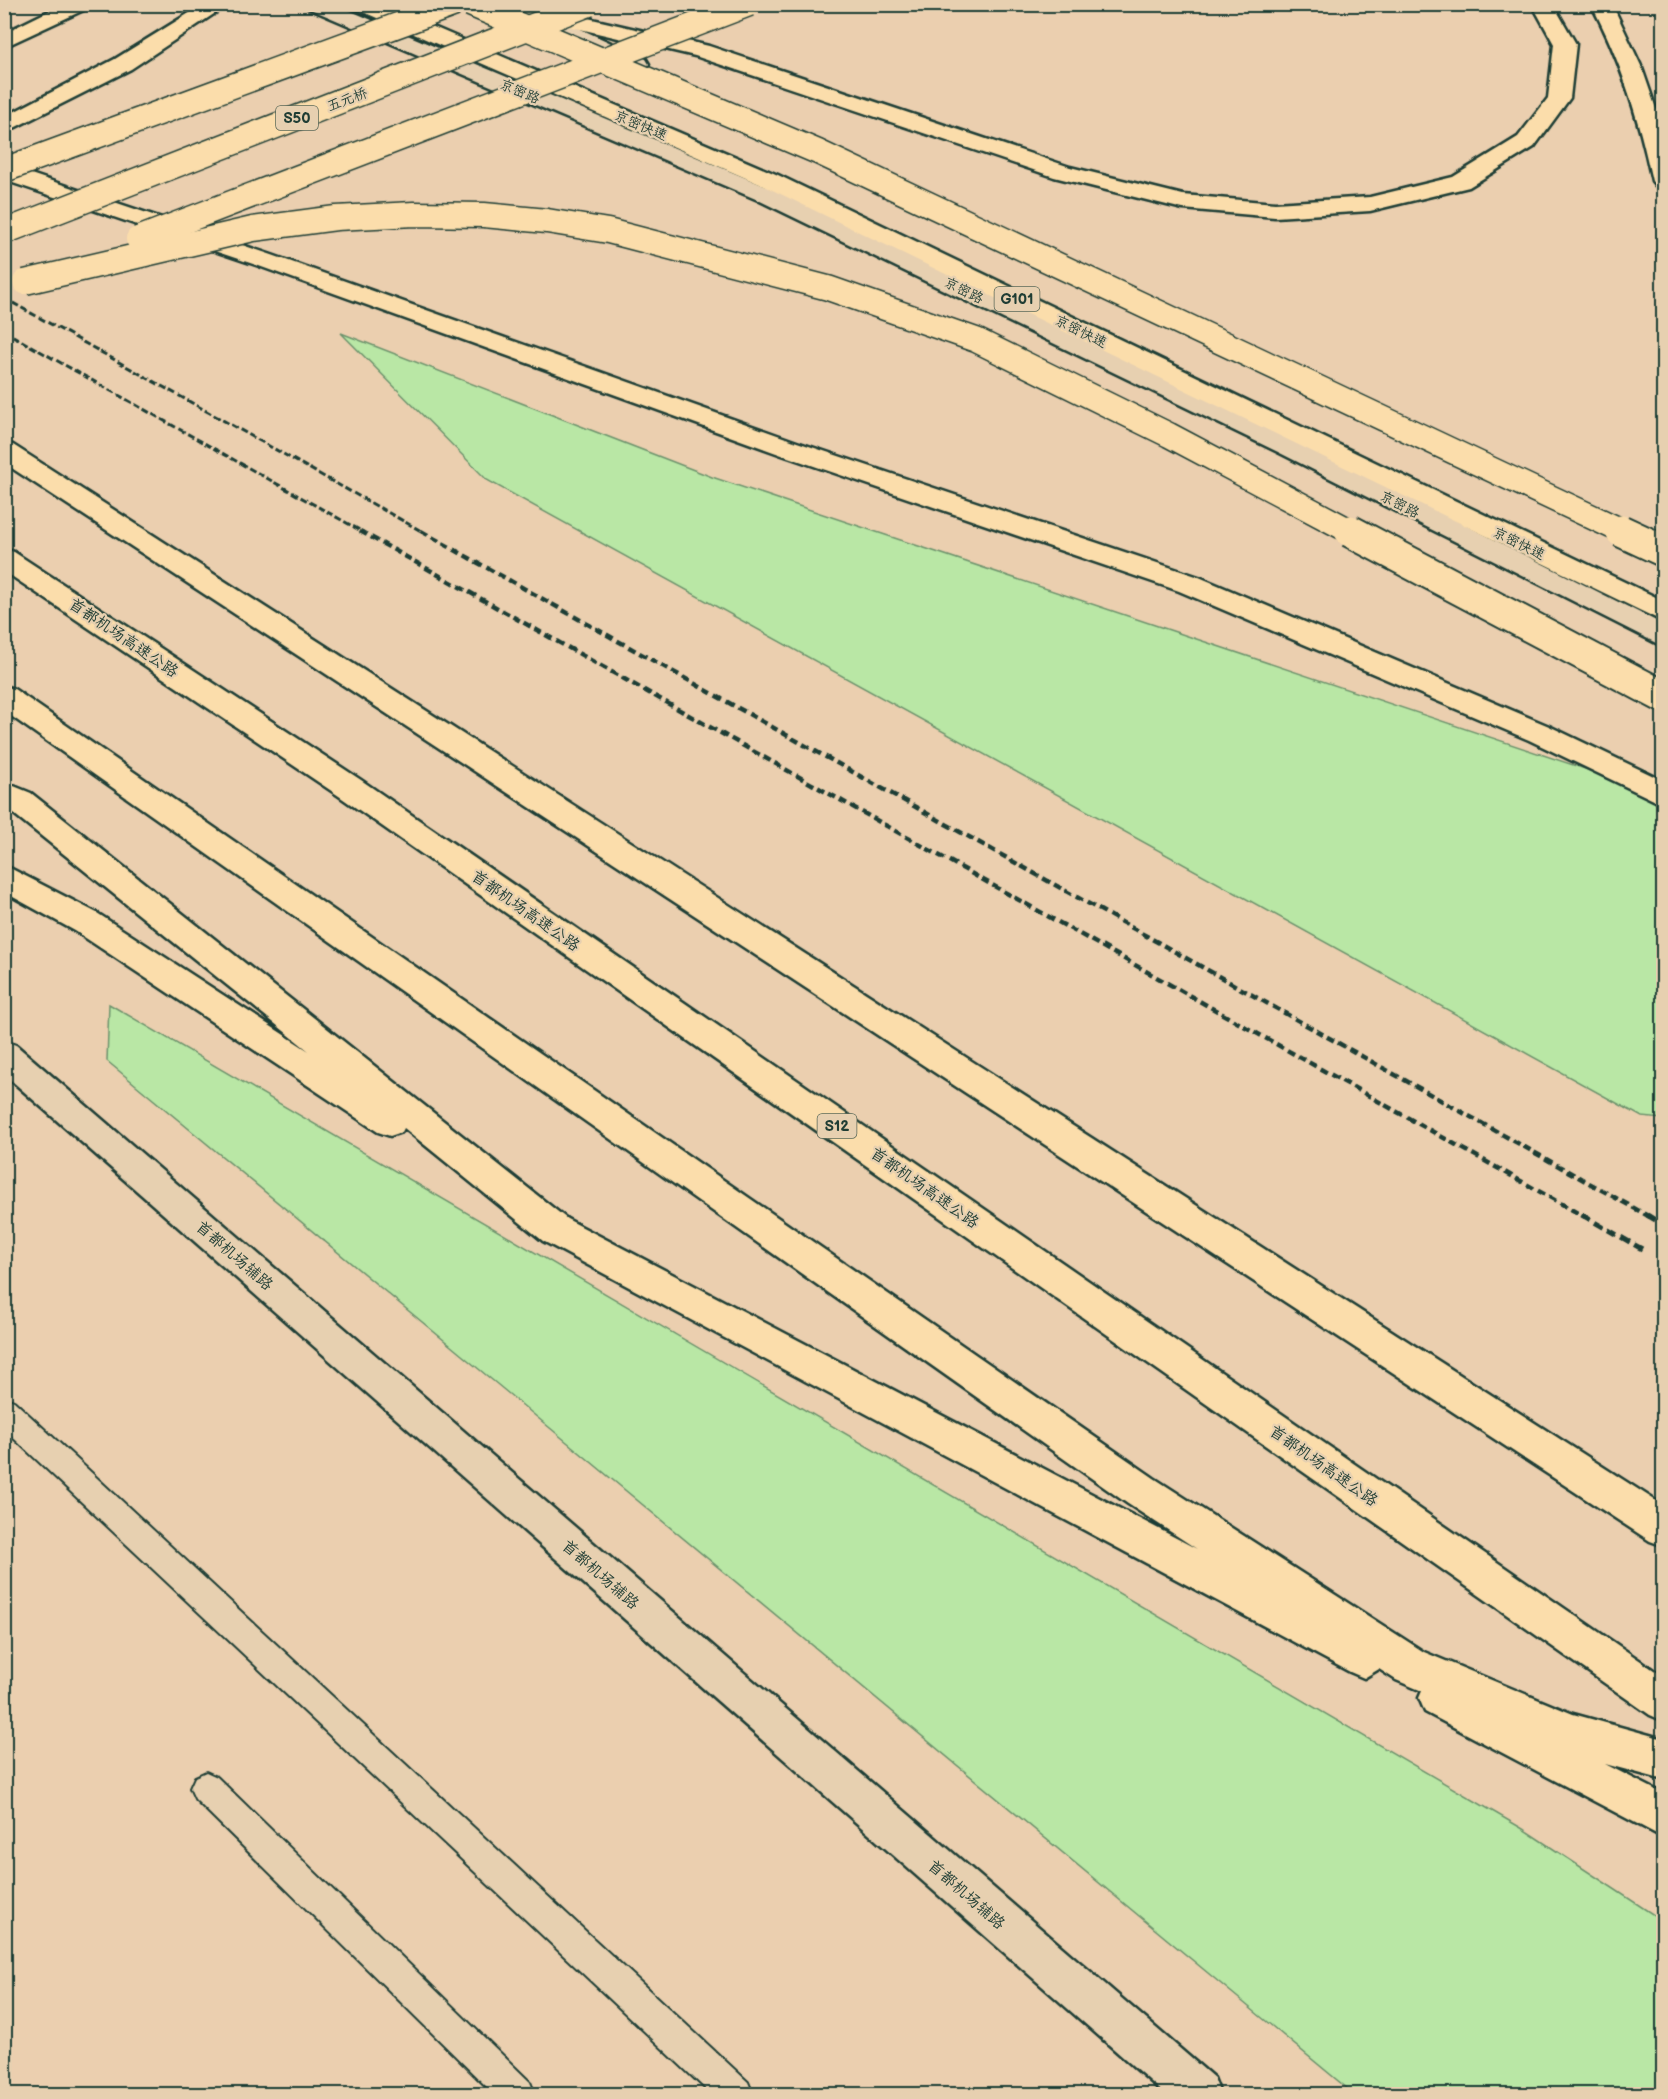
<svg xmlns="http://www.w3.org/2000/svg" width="1668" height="2099" font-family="'Balsamiq Sans','LXGW WenKai TC',sans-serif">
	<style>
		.green { fill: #b9e7a5; stroke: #6c926c; stroke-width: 1.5 }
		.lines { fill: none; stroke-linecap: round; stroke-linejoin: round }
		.service-casing { stroke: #1f3d34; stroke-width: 4 }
		.tertiary-casing { stroke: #1f3d34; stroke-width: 5 }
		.secondary-casing { stroke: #1f3d34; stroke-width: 5 }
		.trunk-casing { stroke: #1f3d34; stroke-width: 5 }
		.motorway-casing { stroke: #1f3d34; stroke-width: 5 }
		.service { fill: #e7d0b0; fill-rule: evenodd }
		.tertiary { fill: #e7d0b0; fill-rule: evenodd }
		.secondary { fill: #e7d0b0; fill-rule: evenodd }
		.trunk { fill: #fbddab; fill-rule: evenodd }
		.motorway { fill: #fbddab; fill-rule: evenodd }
		.rail-far2 { stroke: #1f3d34; stroke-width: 3; stroke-dasharray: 7 3; stroke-linecap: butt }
		.rail-far1 { stroke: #1f3d34; stroke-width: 4.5; stroke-dasharray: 8 4.5; stroke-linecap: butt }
		.rail { stroke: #1f3d34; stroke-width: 5; stroke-dasharray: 10 5; stroke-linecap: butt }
		.trunk-bridge-far1-casing { stroke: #1f3d34; stroke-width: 27; stroke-linecap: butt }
		.trunk-bridge-casing { stroke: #1f3d34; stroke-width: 35; stroke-linecap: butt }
		.motorway-bridge-far1-casing { stroke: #1f3d34; stroke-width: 27; stroke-linecap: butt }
		.motorway-bridge-casing { stroke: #1f3d34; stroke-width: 35; stroke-linecap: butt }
		.trunk-bridge-far1 { stroke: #fbddab; stroke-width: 24 }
		.trunk-bridge { stroke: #fbddab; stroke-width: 31 }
		.motorway-bridge-far1 { stroke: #fbddab; stroke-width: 24 }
		.motorway-bridge { stroke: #fbddab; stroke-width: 31 }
		.labels { text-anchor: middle; stroke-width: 4.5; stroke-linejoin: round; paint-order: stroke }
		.far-street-label { font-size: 14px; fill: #1f3d34; stroke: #e7d0b0 }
		.shield { fill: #e7d0b0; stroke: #5b6959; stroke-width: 1.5 }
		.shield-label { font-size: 15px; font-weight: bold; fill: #1f3d34 }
		.street-label { font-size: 16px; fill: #1f3d34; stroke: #e7d0b0 }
	</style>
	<rect width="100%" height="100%" fill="#ebcfaf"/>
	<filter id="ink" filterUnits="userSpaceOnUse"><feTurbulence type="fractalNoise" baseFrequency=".0167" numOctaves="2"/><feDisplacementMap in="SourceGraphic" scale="12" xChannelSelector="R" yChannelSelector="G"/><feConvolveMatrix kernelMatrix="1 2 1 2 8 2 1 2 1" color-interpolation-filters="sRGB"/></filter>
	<g filter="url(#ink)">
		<g class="green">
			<polygon points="341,333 712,477 1663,795 1663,1119 1642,1117 487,480"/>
			<polygon points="109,1004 1523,1829 1663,1921 1663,2094 1354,2094 107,1061"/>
		</g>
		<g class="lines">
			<g class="service-casing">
				<g id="service">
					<polygon points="4,1397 14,1401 748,2082 753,2094 711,2094 4,1429"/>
					<polygon points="206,1772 217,1777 530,2082 535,2094 494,2094 195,1799 190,1788 195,1777"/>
				</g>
			</g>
			<g class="tertiary-casing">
				<polygon id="tertiary" points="4,1041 16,1045 1214,2078 1220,2094 1165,2094 4,1074"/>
			</g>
			<g class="secondary-casing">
				<g id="secondary">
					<polygon points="305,4 334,4 774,190 1296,440 1664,625 1664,647 1278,452 758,200 308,8"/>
					<polygon points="498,4 526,4 646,59 649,64 646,69 630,69 501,8"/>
				</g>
			</g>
			<g class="trunk-casing">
				<polygon id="trunk" points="351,4 380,4 778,175 1664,601 1664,622 762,185 354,8"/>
			</g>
			<g class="motorway-casing">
				<g id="motorway">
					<polygon points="63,4 91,4 88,8 4,47 4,33"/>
					<polygon points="204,4 229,4 131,69 4,133 4,117 115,59"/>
					<polygon points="527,4 709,46 1070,167 1183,195 1275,203 1370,197 1453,177 1518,137 1548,98 1554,44 1532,4 1553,4 1576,44 1570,98 1534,147 1469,187 1370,211 1275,217 1183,209 1054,177 695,56 516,14 512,10 516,6"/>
					<path d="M1591,4H1612L1642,68L1664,132V188L1656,186L1652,181C1639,119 1621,60 1591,4Z"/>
					<polygon points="4,165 272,255 797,442 1199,577 1549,726 1664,781 1664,805 1529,740 1179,591 779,454 256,265 4,180"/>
					<polygon points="4,443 13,445 1664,1506 1664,1546 1650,1541 4,463"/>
					<polygon points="4,549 14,552 361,780 1664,1677 1664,1721 1650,1715 339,796 4,571"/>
					<polygon points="4,686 14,689 1154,1478 1424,1652 1573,1714 1664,1739 1664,1780 1605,1764 1664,1794 1664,1838 1425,1712 1419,1698 1422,1691 1396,1680 1379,1669 1364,1678 1350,1672 543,1241 404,1128 402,1132 390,1136 378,1132 75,931 4,892 4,865 97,913 309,1051 4,806 4,782 31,793 567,1219 1197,1549 1128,1504 4,711"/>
				</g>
			</g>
			<use href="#service" class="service"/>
			<use href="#tertiary" class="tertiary"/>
			<use href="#secondary" class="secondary"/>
			<use href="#trunk" class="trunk"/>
			<use href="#motorway" class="motorway"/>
			<g class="rail-far2">
				<polyline points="4,298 423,532"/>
				<polyline points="4,331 363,532"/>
			</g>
			<g class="rail-far1">
				<polyline points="360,531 1585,1217"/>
				<polyline points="421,531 1650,1217"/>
			</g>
			<g class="rail">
				<polyline points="1582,1215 1642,1249"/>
				<polyline points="1647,1215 1657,1221"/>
			</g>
			<g class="trunk-bridge-far1-casing">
				<polyline id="trunk-bridge-far1" points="470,4 818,152 1624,532"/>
			</g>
			<g class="trunk-bridge-casing">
				<polyline id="trunk-bridge" points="1621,531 1664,551"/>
			</g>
			<g class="motorway-bridge-far1-casing">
				<g id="motorway-bridge-far1">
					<polyline points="4,170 455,4"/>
					<polyline points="4,232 589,4"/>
					<polyline points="138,239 749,4"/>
					<polyline points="25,282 253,229 336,218 414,214 484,215 547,221 608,231 828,288 976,340 1169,435 1352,532"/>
				</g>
			</g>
			<g class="motorway-bridge-casing">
				<polyline id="motorway-bridge" points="1350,531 1664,697"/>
			</g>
			<use href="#trunk-bridge-far1" class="trunk-bridge-far1"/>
			<use href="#trunk-bridge" class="trunk-bridge"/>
			<use href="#motorway-bridge-far1" class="motorway-bridge-far1"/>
			<use href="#motorway-bridge" class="motorway-bridge"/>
		</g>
	</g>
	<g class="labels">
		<g class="far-street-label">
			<text transform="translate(520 91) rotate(23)" y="5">京密路</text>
			<text transform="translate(347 99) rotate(-21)" y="5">五元桥</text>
			<text transform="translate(641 125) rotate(23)" y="5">京密快速</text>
			<text transform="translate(964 290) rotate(26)" y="5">京密路</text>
			<text transform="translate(1081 331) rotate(26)" y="5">京密快速</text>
			<text transform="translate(1400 504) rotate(27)" y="5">京密路</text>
			<text transform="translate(1519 543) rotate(26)" y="5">京密快速</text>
		</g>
		<g class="shield">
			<rect x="276" y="106" width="42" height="24" rx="4.5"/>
			<rect x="994.5" y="287" width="45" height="24" rx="4.5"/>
			<rect x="817.5" y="1114" width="39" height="24" rx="4.5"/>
		</g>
		<g class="shield-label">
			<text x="297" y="123">S50</text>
			<text x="1017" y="304">G101</text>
			<text x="837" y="1131">S12</text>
		</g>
		<g class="street-label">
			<text transform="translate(124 637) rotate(34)" y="6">首都机场高速公路</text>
			<text transform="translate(526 910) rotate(35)" y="6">首都机场高速公路</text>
			<text transform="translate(925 1187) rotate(35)" y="6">首都机场高速公路</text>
			<text transform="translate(235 1255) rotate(41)" y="6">首都机场辅路</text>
			<text transform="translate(1324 1465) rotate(35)" y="6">首都机场高速公路</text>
			<text transform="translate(601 1574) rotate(41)" y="6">首都机场辅路</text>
			<text transform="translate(967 1894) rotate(41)" y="6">首都机场辅路</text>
		</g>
	</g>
	<rect width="1668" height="2099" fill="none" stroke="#e7d0b0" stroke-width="24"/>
	<rect x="12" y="12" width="1644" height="2075" fill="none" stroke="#1f3d34" stroke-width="2" filter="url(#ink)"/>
</svg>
